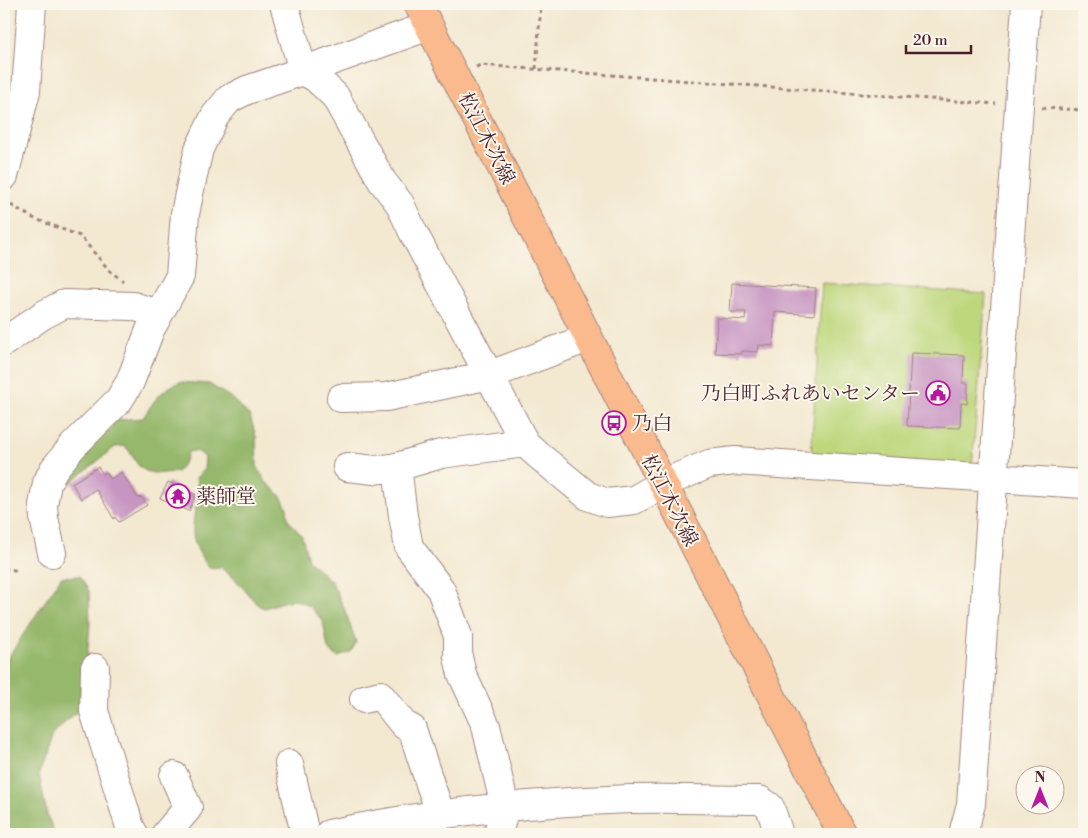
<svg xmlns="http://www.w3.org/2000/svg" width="1088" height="838" font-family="'Libre Bodoni','Noto Serif JP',serif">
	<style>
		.green { fill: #bdd77c; stroke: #847b54 }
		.forest { fill: #96b86c; stroke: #706c4c }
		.building { fill: #c795c2 }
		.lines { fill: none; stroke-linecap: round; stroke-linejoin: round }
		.minor-casing { stroke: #9e847e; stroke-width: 30 }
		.major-casing { stroke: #9e847e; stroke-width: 30 }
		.path { stroke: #9e847e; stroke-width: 3; stroke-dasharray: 4 4; stroke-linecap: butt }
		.minor { stroke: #fff; stroke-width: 28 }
		.major { stroke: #fbba8d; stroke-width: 28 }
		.labels { text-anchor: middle; stroke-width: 4; stroke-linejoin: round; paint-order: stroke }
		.street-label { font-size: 20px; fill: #4a1f2b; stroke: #fbf7ec }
		.poi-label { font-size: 20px; fill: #4a1f2b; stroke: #fbf7ec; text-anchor: start }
	</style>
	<rect width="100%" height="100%" fill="#fbf7ec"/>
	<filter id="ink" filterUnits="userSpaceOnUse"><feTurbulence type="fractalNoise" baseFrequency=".02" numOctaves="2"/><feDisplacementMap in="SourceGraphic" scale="10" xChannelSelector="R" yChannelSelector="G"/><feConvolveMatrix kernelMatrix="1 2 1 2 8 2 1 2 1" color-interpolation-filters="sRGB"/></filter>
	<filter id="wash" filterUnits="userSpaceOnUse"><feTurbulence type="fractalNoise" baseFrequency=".0096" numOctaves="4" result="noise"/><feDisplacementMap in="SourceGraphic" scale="20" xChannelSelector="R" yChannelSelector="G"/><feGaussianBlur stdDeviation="1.12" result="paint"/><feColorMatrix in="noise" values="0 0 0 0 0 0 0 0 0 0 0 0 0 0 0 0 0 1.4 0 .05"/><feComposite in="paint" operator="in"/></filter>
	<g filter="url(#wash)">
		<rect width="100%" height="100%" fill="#f3e8d0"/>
		<polygon class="green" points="822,283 986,294 972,467 811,456"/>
		<g class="forest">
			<path d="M180,382L209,384L230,397L250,416L256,437L257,466L265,481L281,496L287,508L288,520L302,536L308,560L332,582L344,608L356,642L351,652L338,657L328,649L323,621L309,606L296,600L282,602L265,608L259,606L235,579L220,567L209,568C201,557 192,543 193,528C193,508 201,500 196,478L204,469L205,458C199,451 197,450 188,452L185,461L177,472C165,473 148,476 139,466C134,460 131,452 125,446L115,447L69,484L59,480L117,420L143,418C153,402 161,389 180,382Z"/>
			<polygon points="80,576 89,591 90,624 83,706 52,735 39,774 47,815 55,834 4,834 4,664 61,577"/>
		</g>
		<g id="blocks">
			<g class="building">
				<polygon points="732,283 816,288 814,315 775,312 773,346 759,345 758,352 742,351 742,354 715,353 717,318 745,320 746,312 730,312"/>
				<polygon points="911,353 964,355 963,383 968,383 967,404 961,403 960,428 907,426"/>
				<polygon points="98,467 103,474 106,472 111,479 121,472 138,498 141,497 147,505 119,522 115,517 114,519 96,489 81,499 72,483"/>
				<polygon points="168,482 196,495 189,511 160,498"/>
			</g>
		</g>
	</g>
	<g filter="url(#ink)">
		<use href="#blocks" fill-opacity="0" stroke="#9e847e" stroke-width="1"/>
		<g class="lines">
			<g class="minor-casing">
				<g id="minor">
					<polyline points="284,4 303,71 429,26"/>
					<polyline points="4,176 26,91 32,4"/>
					<polyline points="4,342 43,315 64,304 133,306 158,314"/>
					<polyline points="341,398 386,397 490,375 588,338"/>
					<polyline points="347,467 375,470 397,467 441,454 525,443"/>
					<polyline points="397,467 403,516 409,547 441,590 458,636 458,657 462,674 486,726 505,807 498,834"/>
					<polyline points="52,553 44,518 43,505 47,483 54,469 73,446 119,400 130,382 150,330 180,276 185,214 190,189 199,149 215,116 229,99 247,90 303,71 316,78 335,96 382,181 400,204 413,232 525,443 538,455 588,496 607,503 634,500 662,484 709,464 735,461 1084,484"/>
					<polyline points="95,668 94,711 130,827 134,834"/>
					<polyline points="364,699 380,695 404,725 412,729 431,787 441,814"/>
					<polyline points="289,764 305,834"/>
					<polyline points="166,834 188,808 174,776"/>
					<path d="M329,834C421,814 514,804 608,800C658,797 709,800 760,800L770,807L779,834"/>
					<polyline points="963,834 971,804 1026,4"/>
				</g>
			</g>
			<g class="major-casing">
				<polyline id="major" points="418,4 842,834"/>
			</g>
			<g class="path">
				<polyline points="476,67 481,65 519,68 996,104"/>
				<polyline points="536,69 541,4"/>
				<polyline points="1042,108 1084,110"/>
				<polyline points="4,201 33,218 80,236 110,271 123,281"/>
				<polyline points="4,568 19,571"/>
			</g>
			<use href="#minor" class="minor"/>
			<use href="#major" class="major"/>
		</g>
	</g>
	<defs>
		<g id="civic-ring" transform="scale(1.25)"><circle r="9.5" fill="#fbf7ec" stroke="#b5179e" stroke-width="1.5"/><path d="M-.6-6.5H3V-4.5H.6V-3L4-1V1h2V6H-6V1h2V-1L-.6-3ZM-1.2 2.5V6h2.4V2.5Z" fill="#b5179e"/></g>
		<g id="bus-ring" transform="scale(1.25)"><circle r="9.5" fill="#fbf7ec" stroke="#b5179e" stroke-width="1.5"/><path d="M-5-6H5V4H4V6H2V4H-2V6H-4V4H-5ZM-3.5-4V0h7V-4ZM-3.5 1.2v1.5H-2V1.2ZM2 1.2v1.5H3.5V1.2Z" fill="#b5179e"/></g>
		<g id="temple-ring" transform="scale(1.25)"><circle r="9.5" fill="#fbf7ec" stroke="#b5179e" stroke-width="1.5"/><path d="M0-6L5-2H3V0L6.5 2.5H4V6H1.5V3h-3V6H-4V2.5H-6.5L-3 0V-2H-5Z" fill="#b5179e"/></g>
	</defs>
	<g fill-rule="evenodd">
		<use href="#civic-ring" x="938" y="393"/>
		<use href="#bus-ring" x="614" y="423"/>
		<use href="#temple-ring" x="178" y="496"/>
	</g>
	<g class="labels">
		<g class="street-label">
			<text transform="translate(487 138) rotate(63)" y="7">松江木次線</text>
			<text transform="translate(670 500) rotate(63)" y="7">松江木次線</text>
		</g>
		<g class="poi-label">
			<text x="920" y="400" text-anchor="end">乃白町ふれあいセンター</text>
			<text x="632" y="430">乃白</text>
			<text x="196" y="503">薬師堂</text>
		</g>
	</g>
	<rect width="1088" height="838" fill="none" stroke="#fbf7ec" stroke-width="20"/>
	<g transform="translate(1040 790)"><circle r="24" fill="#fbf7ec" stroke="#b4a19f"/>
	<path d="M0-4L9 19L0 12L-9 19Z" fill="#b5179e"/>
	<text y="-8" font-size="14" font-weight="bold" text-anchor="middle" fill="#4a1f2b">N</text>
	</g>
	<path d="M906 45v8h65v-8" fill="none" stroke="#4a1f2b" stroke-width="2.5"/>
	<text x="913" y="45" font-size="15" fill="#4a1f2b" stroke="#fbf7ec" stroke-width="4" paint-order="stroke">20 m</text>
</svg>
